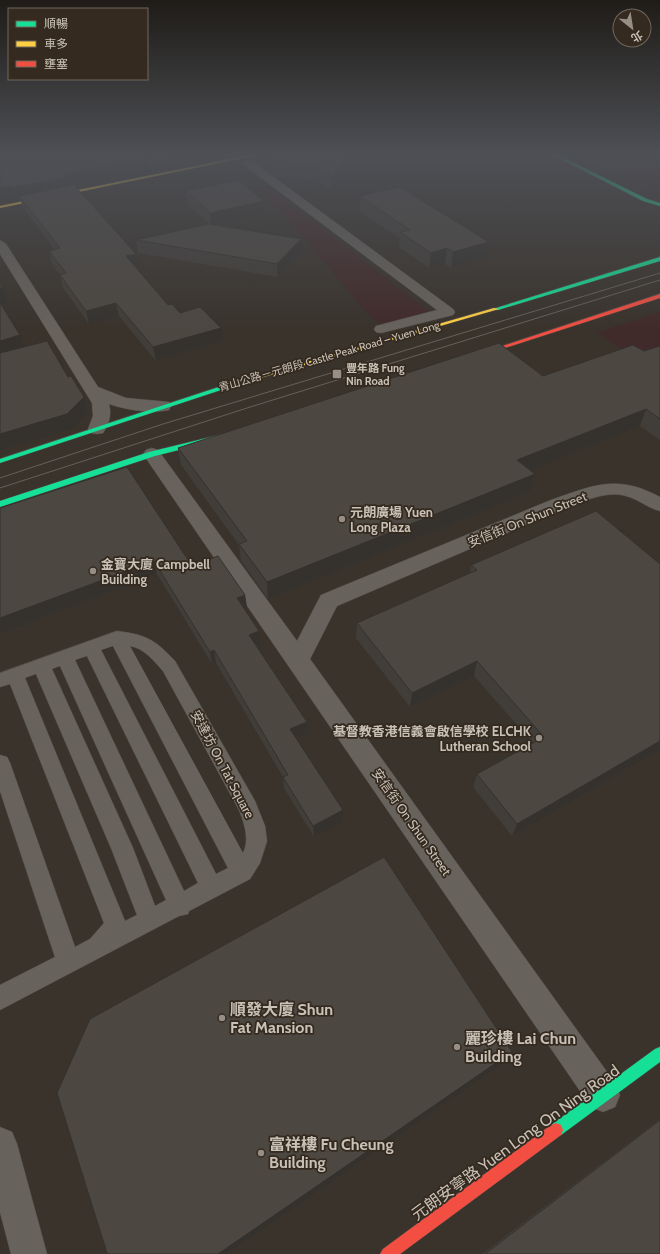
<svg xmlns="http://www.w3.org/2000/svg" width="660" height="1254" font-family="Cabin,'Noto Sans TC',sans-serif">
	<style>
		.green { fill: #412b2a }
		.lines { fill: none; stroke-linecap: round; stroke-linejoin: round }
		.lane-casing { stroke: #544f4a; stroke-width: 1 }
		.street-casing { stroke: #544f4a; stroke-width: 1 }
		.fast-casing { stroke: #544f4a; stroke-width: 1 }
		.slow-casing { stroke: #544f4a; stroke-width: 1 }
		.jam-casing { stroke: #544f4a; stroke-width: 1 }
		.lane { fill: #67625c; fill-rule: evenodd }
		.street { fill: #67625c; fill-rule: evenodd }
		.fast { fill: #16e098; fill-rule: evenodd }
		.slow { fill: #ffcf43; fill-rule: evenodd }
		.jam { fill: #f24e42; fill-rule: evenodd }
		.tram { stroke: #65605a; stroke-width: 1 }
		.wall { fill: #413d38 }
		.shaded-wall { fill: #35322e }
		.building { fill: #4c4741; stroke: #35322e }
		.poi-dot { fill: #978f86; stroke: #342a1f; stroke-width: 1.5 }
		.labels { text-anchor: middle; stroke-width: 3.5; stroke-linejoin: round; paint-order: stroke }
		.far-street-label { font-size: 11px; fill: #cac1b6; stroke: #342a1f }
		.far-poi-label { font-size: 11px; font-weight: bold; fill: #cac1b6; stroke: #342a1f; text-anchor: start }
		.poi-label { font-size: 13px; font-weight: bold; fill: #cac1b6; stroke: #342a1f; text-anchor: start }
		.street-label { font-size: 13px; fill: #cac1b6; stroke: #342a1f }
		.near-poi-label { font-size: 16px; font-weight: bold; fill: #cac1b6; stroke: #342a1f; text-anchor: start }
		.near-street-label { font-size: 16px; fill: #cac1b6; stroke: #342a1f }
	</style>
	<rect width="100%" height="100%" fill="#39332c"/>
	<g class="green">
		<polygon points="639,153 660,153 660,188 631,179 596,163"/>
		<polygon points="266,186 430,312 383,326 368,314 260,187"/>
		<polygon points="660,311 660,353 639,360 597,333"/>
	</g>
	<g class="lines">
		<g class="lane-casing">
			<path id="lane" d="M117,631C147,635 154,639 175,661L255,801L265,826L267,841L260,863L250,879L189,911L188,914L179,916L0,1010V985L55,957L0,791V755L7,757L10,763L75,947L90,939L104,923L10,684L0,687V673ZM113,646L228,868L216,874L101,650ZM130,646C144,648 154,661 163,671L239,810C244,823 250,839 243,853ZM87,656L198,883L184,891L75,660ZM60,666L166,900L155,906L133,848L52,669ZM36,674L111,848L137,915L125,921L25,678Z"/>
		</g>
		<g class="street-casing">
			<g id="street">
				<polygon points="248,160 252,161 453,309 455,312 453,315 381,333 376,332 374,329 376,326 437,310 244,165 242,163 244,161"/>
				<path d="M0,240L6,244L98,387L126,398L169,402L171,406L169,410C150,414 127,410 109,404C112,414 109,424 103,433L97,434L91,433L88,429L93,416L92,403L0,254Z"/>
				<path d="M152,448L158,450L297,641L321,595L551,500C594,485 617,474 660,497V511C648,508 638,499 626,496C606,490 583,502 565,508L337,606L310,659L615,1083L620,1095L615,1107L603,1112L591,1107L143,454L146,450Z"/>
				<polygon points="0,1127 12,1132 17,1144 47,1254 11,1254 0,1212"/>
			</g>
		</g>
		<g class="fast-casing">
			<g id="fast">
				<polygon points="549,153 554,153 647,199 660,203 660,206 643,201"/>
				<polygon points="660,257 660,261 498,310 493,309"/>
				<polygon points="234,382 237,384 236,385 0,463 0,459"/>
				<polygon points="219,435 223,437 222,439 155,456 0,507 0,501 149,452"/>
				<polygon points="660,1047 660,1062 561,1135 556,1137 551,1135 549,1130 551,1125 655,1049"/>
			</g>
		</g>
		<g class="slow-casing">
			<g id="slow">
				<polygon points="260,153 268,153 0,208 0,206"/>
				<polygon points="494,308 499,309 236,385 234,386 231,384"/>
			</g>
		</g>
		<g class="jam-casing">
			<g id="jam">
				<polygon points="660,294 660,298 477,357 472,356"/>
				<polygon points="556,1123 561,1125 563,1130 561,1135 400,1254 380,1254 383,1249 551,1125"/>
			</g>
		</g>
		<use href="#lane" class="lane"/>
		<use href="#street" class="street"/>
		<use href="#fast" class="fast"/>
		<use href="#slow" class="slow"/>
		<use href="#jam" class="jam"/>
		<g class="tram">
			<polyline points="0,478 163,424 660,273"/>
			<polyline points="0,488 247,408 660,280"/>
		</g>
	</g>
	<g class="wall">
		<polygon points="0,153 203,153 194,163 153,171 150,168 68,184 69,186 136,254 138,266 136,267 168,305 223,341 156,361 119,316 89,324 63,288 60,275 52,264 49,251 55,250 23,208 20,198 15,198 14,196"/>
		<polygon points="362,153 332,191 316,180 274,176 272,174 271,159"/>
		<polygon points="431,153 452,153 437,156"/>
		<polygon points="581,153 625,153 596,160"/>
		<polygon points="186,191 264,201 265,213 216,225 301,239 301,251 278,277 138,253 136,240 209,224 187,203"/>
		<polygon points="360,196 487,258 451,268 445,264 429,268 399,247 400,239 360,211"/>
		<polygon points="660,346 660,440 640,426 530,470 535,474 530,492 268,599 241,561 239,545 181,465 178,448 543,376 644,351"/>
		<polygon points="0,508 192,566 245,595 247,608 244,608 259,631 261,644 256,646 307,722 308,734 296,739 343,822 314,837 284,788 283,777 216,663 212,664 157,574 0,634"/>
		<polygon points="660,564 660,750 512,836 473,787 477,774 533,743 474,676 410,707 356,638 357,623 470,573 471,565"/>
		<polygon points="660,1119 660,1254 482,1254"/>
	</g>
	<g class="shaded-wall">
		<polygon points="190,153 203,153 194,163 153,171 152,160"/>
		<polygon points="351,153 362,153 332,191 332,177"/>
		<polygon points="438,153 452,153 437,156"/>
		<polygon points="597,153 625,153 596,160"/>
		<polygon points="148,157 150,168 68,184 69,188 19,196 20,198 15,198 12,188 64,174"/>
		<polygon points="11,186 14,196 0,199 0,188"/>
		<polygon points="264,201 265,213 211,226 210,213"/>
		<polygon points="301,239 301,251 278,277 277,264"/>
		<polygon points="489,242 487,258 451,268 453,252"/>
		<polygon points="447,248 445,264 429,268 431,253"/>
		<polygon points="136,254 138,266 129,269 126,256"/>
		<polygon points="0,288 3,288 7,302 0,304"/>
		<polygon points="116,303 119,316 89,324 86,311"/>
		<polygon points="221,328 223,341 156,361 153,347"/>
		<polygon points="20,335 25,350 0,357 0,341"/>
		<polygon points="84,397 88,412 72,429 0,450 0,434"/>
		<polygon points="646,409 640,426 514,477 517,460"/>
		<polygon points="535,474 530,492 268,599 267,582"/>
		<polygon points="154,561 157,574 0,634 0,618"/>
		<polygon points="245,595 247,608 239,611 237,598"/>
		<polygon points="259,631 261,644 250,648 249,635"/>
		<polygon points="214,650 216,663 212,664 210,652"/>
		<polygon points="477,661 474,676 410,707 412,693"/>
		<polygon points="307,722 308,734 291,741 290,729"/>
		<polygon points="660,741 660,750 512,836 517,824"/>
		<polygon points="343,810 343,822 314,837 313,826"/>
		<polygon points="512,1052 506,1061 226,1254 218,1254"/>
	</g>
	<g class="building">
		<polygon points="0,153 190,153 152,160 148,157 64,174 67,177 12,188 11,186 0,188"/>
		<polygon points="277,153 351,153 332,177 315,166 274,161 271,159"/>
		<polygon points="238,180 264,201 210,213 186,191"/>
		<polygon points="74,185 136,254 126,256 168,305 172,304 180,313 200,307 221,328 153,347 116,303 86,311 60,275 66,273 49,251 60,248 19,196"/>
		<polygon points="400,187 489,242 453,252 447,248 431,253 400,232 410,230 360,196"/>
		<polygon points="209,224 301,239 277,264 136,240"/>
		<polygon points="0,283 3,288 0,288"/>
		<polygon points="0,303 20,335 0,341"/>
		<polygon points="47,341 68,377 71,376 84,397 67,414 0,434 0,353"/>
		<polygon points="499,343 543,376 633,345 644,351 660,346 660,419 646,409 517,460 535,474 267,582 239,544 247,541 178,448"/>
		<polygon points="127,467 192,566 218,556 245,595 237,598 259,631 249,635 307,722 290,729 343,810 313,826 283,777 288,775 214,650 210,652 154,561 0,618 0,508"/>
		<polygon points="596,511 660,564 660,741 517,824 477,774 544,737 477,661 412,693 357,623 477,570 471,565"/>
		<polygon points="384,857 512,1052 218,1254 110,1254 107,1253 57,1093 90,1019"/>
		<polygon points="660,1120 660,1254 485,1254"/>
	</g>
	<linearGradient id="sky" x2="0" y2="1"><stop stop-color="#1f1c18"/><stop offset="0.47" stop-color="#4e5056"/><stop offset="1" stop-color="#4e5056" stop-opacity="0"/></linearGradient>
	<rect width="660" height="329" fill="url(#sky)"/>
	<g class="poi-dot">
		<rect x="332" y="369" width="10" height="10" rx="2"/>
		<circle cx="342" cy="519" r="4"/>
		<circle cx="93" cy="571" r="4"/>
		<circle cx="539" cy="738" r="4"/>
		<circle cx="222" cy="1018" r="4"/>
		<circle cx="457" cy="1047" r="4"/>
		<circle cx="261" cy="1153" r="4"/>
	</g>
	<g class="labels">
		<g class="far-street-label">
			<text transform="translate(329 356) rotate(-16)" y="4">青山公路－元朗段 Castle Peak Road – Yuen Long</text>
		</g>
		<g class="far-poi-label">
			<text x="346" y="372">豐年路 Fung<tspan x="346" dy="13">Nin Road</tspan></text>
		</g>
		<g class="poi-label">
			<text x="350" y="517">元朗廣場 Yuen<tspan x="350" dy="15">Long Plaza</tspan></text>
			<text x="101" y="569">金寶大廈 Campbell<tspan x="101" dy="15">Building</tspan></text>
			<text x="531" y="736" text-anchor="end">基督教香港信義會啟信學校 ELCHK<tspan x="531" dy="15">Lutheran School</tspan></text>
		</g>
		<g class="street-label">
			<text transform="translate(527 519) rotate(-22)" y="5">安信街 On Shun Street</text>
			<text transform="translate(223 764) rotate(62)" y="5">安達坊 On Tat Square</text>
			<text transform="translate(412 822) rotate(55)" y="5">安信街 On Shun Street</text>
		</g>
		<g class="near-poi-label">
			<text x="230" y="1015">順發大廈 Shun<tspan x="230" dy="18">Fat Mansion</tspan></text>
			<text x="465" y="1044">麗珍樓 Lai Chun<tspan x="465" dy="18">Building</tspan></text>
			<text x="269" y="1150">富祥樓 Fu Cheung<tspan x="269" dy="18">Building</tspan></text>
		</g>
		<g class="near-street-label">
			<text transform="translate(515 1142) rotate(-36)" y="6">元朗安寧路 Yuen Long On Ning Road</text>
		</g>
	</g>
	<rect x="8" y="8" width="140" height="72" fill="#342a1f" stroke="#70665b"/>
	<rect x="16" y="21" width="20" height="6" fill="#16e098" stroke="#70665b"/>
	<text x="44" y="28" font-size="12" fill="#cac1b6">順暢</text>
	<rect x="16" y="41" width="20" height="6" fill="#ffcf43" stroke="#70665b"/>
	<text x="44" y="48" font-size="12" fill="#cac1b6">車多</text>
	<rect x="16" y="61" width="20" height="6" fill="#f24e42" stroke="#70665b"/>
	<text x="44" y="68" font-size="12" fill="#cac1b6">壅塞</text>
	<g transform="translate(632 28) rotate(150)"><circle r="19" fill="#342a1f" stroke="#70665b"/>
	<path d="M0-3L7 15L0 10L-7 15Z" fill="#978f86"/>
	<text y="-6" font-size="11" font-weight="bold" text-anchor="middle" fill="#cac1b6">北</text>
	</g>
</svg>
